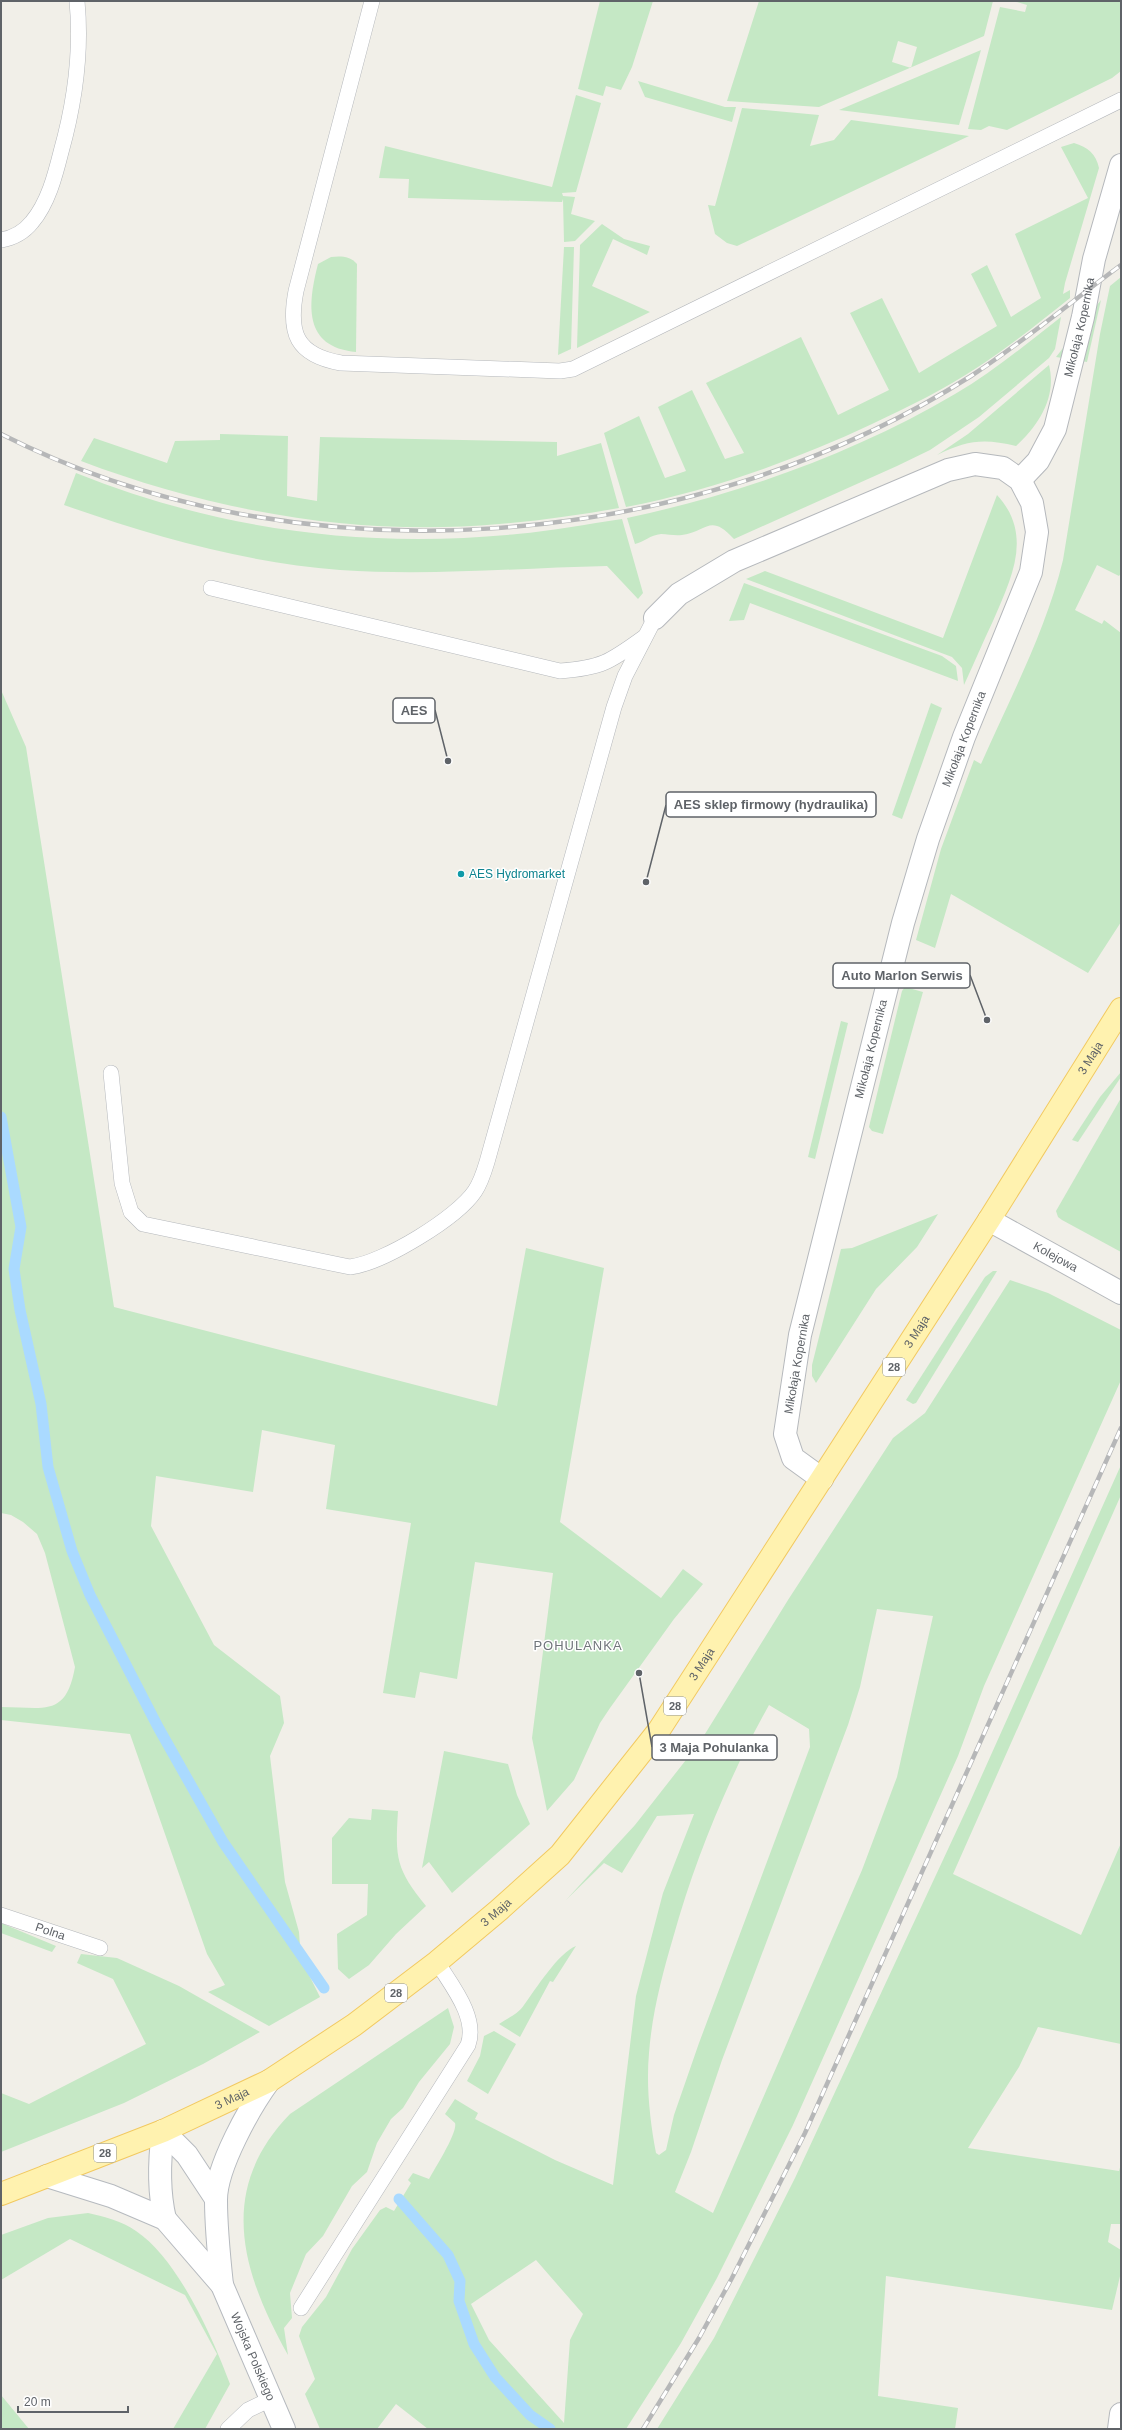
<svg xmlns="http://www.w3.org/2000/svg" width="1122" height="2430" font-family="Helvetica,sans-serif">
	<style>
		.green { fill: #c5e8c5; fill-rule: evenodd }
		.lines { fill: none; stroke-linecap: round; stroke-linejoin: round }
		.stream { stroke: #aadaff; stroke-width: 11 }
		.lane-casing { stroke: #b5b8bc; stroke-width: 16 }
		.street-casing { stroke: #b5b8bc; stroke-width: 24 }
		.secondary-casing { stroke: #b6babf; stroke-width: 24 }
		.primary-casing { stroke: #f2c960; stroke-width: 24 }
		.lane { stroke: #fff; stroke-width: 15 }
		.street { stroke: #fff; stroke-width: 22 }
		.secondary { stroke: #fff; stroke-width: 22 }
		.primary { stroke: #fff2af; stroke-width: 22 }
		.rail-casing { stroke: #b6b7b8; stroke-width: 4.5 }
		.rail { stroke: #fff; stroke-width: 3; stroke-dasharray: 9; stroke-linecap: butt }
		.culture-dot { fill: #0f9aa8; stroke: #fff; stroke-width: 1.5 }
		.labels { text-anchor: middle; stroke-width: 3; stroke-linejoin: round; paint-order: stroke }
		.shield { fill: #fff; stroke: #8f9295; stroke-width: 1 }
		.shield-label { font-size: 11px; font-weight: bold; fill: #5f6368 }
		.street-label { font-size: 12px; fill: #5f6368; stroke: #fff }
		.culture-label { font-size: 12px; fill: #0d838f; stroke: #fff; text-anchor: start }
		.neighbourhood-label { font-size: 13px; letter-spacing: 1px; fill: #70757a; stroke: #fff }
		.leader { fill: none; stroke: #5f6368; stroke-width: 1.5 }
		.callout-dot { fill: #5f6368; stroke: #fff; stroke-width: 1.5 }
		.callout { fill: #fff; stroke: #5f6368; stroke-width: 1.5 }
		.callout-label { font-size: 13px; text-anchor: middle; font-weight: bold; fill: #5f6368 }
	</style>
	<rect width="100%" height="100%" fill="#f1efe8"/>
	<g class="green">
		<polygon points="600,1 653,1 632,67 621,90 606,86 603,96 578,89"/>
		<path d="M759,1H993L984,36L819,107L727,101ZM898,41L917,47L911,68L892,62Z"/>
		<polygon points="1013,1 1121,1 1121,71 1112,78 1007,130 989,126 981,130 968,129 1000,7 1025,12 1027,5"/>
		<polygon points="981,50 959,125 839,110"/>
		<polygon points="638,81 725,107 736,107 732,122 645,97"/>
		<polygon points="576,95 601,103 576,192 562,193 563,196 575,197 571,214 595,221 575,241 564,242 563,199 562,202 408,198 409,179 379,178 385,146 552,187"/>
		<polygon points="742,108 819,115 810,146 834,140 851,120 969,136 737,246 727,243 715,234 708,205 715,206"/>
		<path d="M1074,143C1088,147 1096,154 1099,168L1065,283L1063,294L1070,290V298C1040,322 1010,346 978,367C945,389 908,407 872,424C793,461 712,490 626,507L604,433L639,416L665,478L686,471L658,407L692,390L725,459L744,453L706,383L801,337L838,415L889,390L850,313L882,298L919,373L997,326L971,274L987,265L1011,317L1041,298L1015,234L1088,198L1061,147Z"/>
		<polygon points="602,224 624,239 650,246 647,255 613,239 592,286 650,312 577,348 580,245"/>
		<polygon points="564,247 574,247 571,349 558,355"/>
		<path d="M331,257C341,256 350,256 357,264L356,352C302,347 308,303 318,264Z"/>
		<path d="M1121,277V573L1119,576L1097,565L1075,610L1102,624L1104,620L1121,633V922L1088,973L951,894L935,948L916,940L941,849L974,760L981,764C1010,698 1046,631 1063,560L1100,334L1110,286Z"/>
		<polygon points="1101,300 1087,362 1056,357"/>
		<path d="M1061,317L1055,349L1049,358L979,417L930,450L897,466L734,539C710,513 708,531 682,535C675,536 668,534 661,534C650,535 644,542 635,544L627,518C740,494 855,453 955,394C993,372 1026,344 1061,317Z"/>
		<path d="M1049,365C1057,397 1039,425 1016,446C984,438 967,440 937,455L968,434Z"/>
		<path d="M220,434L288,436L287,496L317,501L320,437L557,442V456L601,443L619,508C579,515 539,521 499,524C357,537 213,511 81,461L94,438L167,463L175,441L220,440Z"/>
		<path d="M76,473C218,530 364,549 517,534C552,531 587,524 622,519L643,593L638,599L607,566C518,568 429,576 340,570C246,563 152,536 64,505Z"/>
		<path d="M997,495C1034,535 1011,579 993,621C983,642 974,663 964,685L962,668L952,657L746,579L765,571L943,638Z"/>
		<polygon points="744,583 942,656 956,666 958,681 750,603 744,620 729,621"/>
		<path d="M1,690L26,747L114,1307L497,1406L526,1248L604,1268L560,1522L661,1598L683,1569L703,1584L674,1619L610,1708L600,1723L574,1780L547,1811L532,1738L553,1573L475,1562L457,1679L420,1672L415,1698L383,1693L411,1523L326,1509L335,1445L262,1430L253,1492L156,1476L151,1526L214,1645L280,1696L284,1723L270,1756L285,1882L299,1932L301,1959L320,1997L269,2026L208,1992L225,1985L207,1954L130,1734L1,1720V1707C44,1707 66,1718 75,1667L45,1553L37,1534L23,1522L11,1515L1,1513Z"/>
		<polygon points="931,703 942,708 902,819 892,815"/>
		<polygon points="905,987 923,992 883,1134 872,1131 869,1127 902,991"/>
		<polygon points="841,1021 848,1023 815,1159 808,1157"/>
		<polygon points="1121,1072 1121,1077 1078,1142 1072,1140 1100,1097"/>
		<polygon points="1121,1098 1121,1252 1062,1220 1058,1217 1056,1211"/>
		<polygon points="938,1214 917,1247 876,1289 816,1383 812,1376 812,1365 841,1249 852,1248"/>
		<polygon points="993,1271 997,1271 916,1403 913,1404 906,1400 985,1277"/>
		<path d="M1010,1280L1048,1293L1121,1330V1380L984,1686L958,1756L793,2125L717,2278L681,2343L626,2429H428L396,2404L377,2429H320L305,2394L315,2379L299,2336L302,2327L326,2297L352,2249L380,2210L386,2207L394,2211L411,2183L408,2180L413,2173L429,2179C435,2168 458,2132 455,2123L445,2114L455,2099L478,2113L475,2119L555,2160L613,2185L636,1996L663,1893L694,1814L657,1816L622,1873L604,1863L566,1900L635,1825L700,1742L788,1600L893,1438L925,1413ZM877,1609L933,1616L897,1777L862,1870L713,2213L675,2192L691,2152L722,2060L848,1725L860,1687ZM769,1705L809,1729L810,1747L699,2043L674,2115L666,2150L659,2155L656,2153C650,2121 646,2086 649,2053C652,2014 662,1975 673,1938C696,1856 728,1779 769,1705ZM536,2260L583,2314L570,2340L564,2423L489,2340L471,2304Z"/>
		<polygon points="1121,1465 1121,1495 953,1874 1081,1935 1121,1843 1121,2044 1038,2027 1019,2067 968,2148 1119,2171 1121,2164 1121,2224 1111,2224 1108,2242 1121,2250 1121,2272 1112,2310 886,2276 878,2396 958,2408 955,2429 657,2429 714,2338 795,2178 969,1804"/>
		<polygon points="444,1751 508,1764 517,1795 530,1824 452,1893 429,1862 422,1868"/>
		<path d="M372,1809L398,1811C395,1858 396,1869 426,1906L396,1934L369,1965L349,1979L338,1969L337,1934L367,1915L368,1884H332V1838L349,1818L371,1820Z"/>
		<polygon points="1,1923 56,1946 52,1952 1,1933"/>
		<path d="M576,1946L553,1982L550,1981L520,2037L499,2024C508,2018 518,2014 524,2005C535,1990 559,1952 576,1946Z"/>
		<polygon points="81,1954 117,1958 179,1986 260,2032 203,2064 124,2103 1,2152 1,2093 29,2104 146,2044 113,1979 77,1963"/>
		<path d="M448,2008L454,2027L450,2044L419,2082L403,2108L391,2119L377,2143L367,2172L352,2186L323,2236L306,2254L290,2293L292,2318L284,2328L288,2355C242,2273 216,2190 290,2114Z"/>
		<polygon points="494,2031 516,2044 488,2094 467,2081 480,2056 484,2036"/>
		<path d="M88,2213C105,2217 122,2221 136,2231C178,2259 213,2338 230,2384L205,2429H173L217,2354L185,2295L70,2239L1,2280V2235L48,2218Z"/>
		<polygon points="1,2395 29,2429 1,2429"/>
	</g>
	<g class="lines">
		<g class="stream">
			<polyline points="1,1117 21,1227 14,1269 20,1310 41,1404 48,1467 72,1551 90,1595 158,1727 223,1842 324,1988"/>
			<polyline points="399,2199 448,2255 460,2281 459,2301 474,2344 495,2377 530,2415 550,2429"/>
		</g>
		<g class="lane-casing">
			<g id="lane">
				<path d="M372,1L296,291C288,333 296,355 341,363L560,371L573,369L1121,100"/>
				<path d="M1,240C13,238 24,232 32,222C48,203 55,176 61,152C75,102 82,53 77,1"/>
				<path d="M211,588L560,671C601,668 610,662 643,638"/>
				<path d="M111,1073L122,1183L131,1212L143,1224L350,1267C383,1263 457,1218 475,1191C481,1182 484,1172 487,1162L614,707L625,676L655,618"/>
				<path id="s1" d="M1,1915L100,1948"/>
				<path d="M301,2308L468,2045C478,2017 451,1985 437,1962"/>
				<polyline points="228,2429 248,2410 271,2399"/>
			</g>
		</g>
		<g class="street-casing">
			<g id="street">
				<path id="s2" d="M1020,480L1038,461L1055,429L1083,317L1094,259L1121,165"/>
				<polyline points="655,618 679,594 734,561 948,470 975,464 1003,468 1020,480 1032,503 1037,532 1031,572 964,737 928,839 903,923 800,1335 785,1434 793,1458 822,1479"/>
				<path id="s3" d="M989,1220L1121,1293"/>
				<polyline points="1119,2429 1121,2414"/>
			</g>
		</g>
		<g class="secondary-casing">
			<g id="secondary">
				<path d="M163,2131C159,2162 158,2190 165,2219"/>
				<polyline points="163,2131 187,2155 216,2199"/>
				<path id="s4" d="M47,2176L111,2196L165,2219L222,2285L284,2429"/>
				<path d="M222,2285C219,2257 216,2228 216,2200C216,2167 250,2107 269,2081"/>
			</g>
		</g>
		<g class="primary-casing">
			<g id="primary">
				<path id="s5" d="M1,2194L163,2131L269,2081L354,2025L437,1962L499,1910L560,1855L659,1730L989,1220L1121,1009"/>
			</g>
		</g>
		<use href="#lane" class="lane"/>
		<use href="#street" class="street"/>
		<use href="#secondary" class="secondary"/>
		<use href="#primary" class="primary"/>
		<g class="rail-casing">
			<g id="rail">
				<path d="M1,434C299,585 691,554 971,376C1023,342 1071,302 1121,265"/>
				<polyline points="643,2429 699,2338 732,2278 805,2133 1121,1428"/>
			</g>
		</g>
		<use href="#rail" class="rail"/>
	</g>
	<circle class="culture-dot" cx="461" cy="874" r="4"/>
	<g class="labels">
		<g class="shield">
			<rect x="883" y="1358" width="22" height="18" rx="3"/>
			<rect x="664" y="1697" width="22" height="18" rx="3"/>
			<rect x="385" y="1984" width="22" height="18" rx="3"/>
			<rect x="94" y="2144" width="22" height="18" rx="3"/>
		</g>
		<g class="shield-label">
			<text x="894" y="1371">28</text>
			<text x="675" y="1710">28</text>
			<text x="396" y="1997">28</text>
			<text x="105" y="2157">28</text>
		</g>
		<g class="street-label">
			<text dy="4" stroke="none"><textPath href="#s2" startOffset="167">Mikołaja Kopernika</textPath></text>
			<text transform="translate(964 739) rotate(-69)" y="4">Mikołaja Kopernika</text>
			<text transform="translate(871 1049) rotate(-76)" y="4">Mikołaja Kopernika</text>
			<text dy="4" stroke="none"><textPath href="#s5" startOffset="1618">3 Maja</textPath></text>
			<text dy="4" stroke="none"><textPath href="#s3" startOffset="76">Kolejowa</textPath></text>
			<text dy="4" stroke="none"><textPath href="#s5" startOffset="1294">3 Maja</textPath></text>
			<text transform="translate(797 1364) rotate(-80)" y="4">Mikołaja Kopernika</text>
			<text dy="4" stroke="none"><textPath href="#s5" startOffset="898">3 Maja</textPath></text>
			<text dy="4" stroke="none"><textPath href="#s5" startOffset="574">3 Maja</textPath></text>
			<text dy="4" stroke="none"><textPath href="#s1" startOffset="52">Polna</textPath></text>
			<text dy="4" stroke="none"><textPath href="#s5" startOffset="250">3 Maja</textPath></text>
			<text dy="4" stroke="none"><textPath href="#s4" startOffset="291">Wojska Polskiego</textPath></text>
		</g>
		<g class="culture-label">
			<text x="469" y="878">AES Hydromarket</text>
		</g>
		<g class="neighbourhood-label">
			<text x="578" y="1650">POHULANKA</text>
		</g>
	</g>
	<path class="leader" d="M448 761L435 710M646 882L666 805M987 1020L970 975M639 1673L652 1747"/>
	<g class="callout-dot">
		<circle cx="448" cy="761" r="4"/>
		<circle cx="646" cy="882" r="4"/>
		<circle cx="987" cy="1020" r="4"/>
		<circle cx="639" cy="1673" r="4"/>
	</g>
	<g class="callout">
		<rect x="393" y="698" width="42" height="25" rx="4"/>
		<rect x="666" y="792" width="210" height="25" rx="4"/>
		<rect x="833" y="963" width="137" height="25" rx="4"/>
		<rect x="652" y="1735" width="125" height="25" rx="4"/>
	</g>
	<g class="callout-label">
		<text x="414" y="715">AES</text>
		<text x="771" y="809">AES sklep firmowy (hydraulika)</text>
		<text x="902" y="980">Auto Marlon Serwis</text>
		<text x="714" y="1752">3 Maja Pohulanka</text>
	</g>
	<rect width="1122" height="2430" fill="none" stroke="#5f6368" stroke-width="4"/>
	<path d="M18 2406v6h110v-6" fill="none" stroke="#5f6368" stroke-width="2"/>
	<text x="24" y="2406" font-size="12" fill="#5f6368" stroke="#ffffff" stroke-width="3" paint-order="stroke">20 m</text>
</svg>
